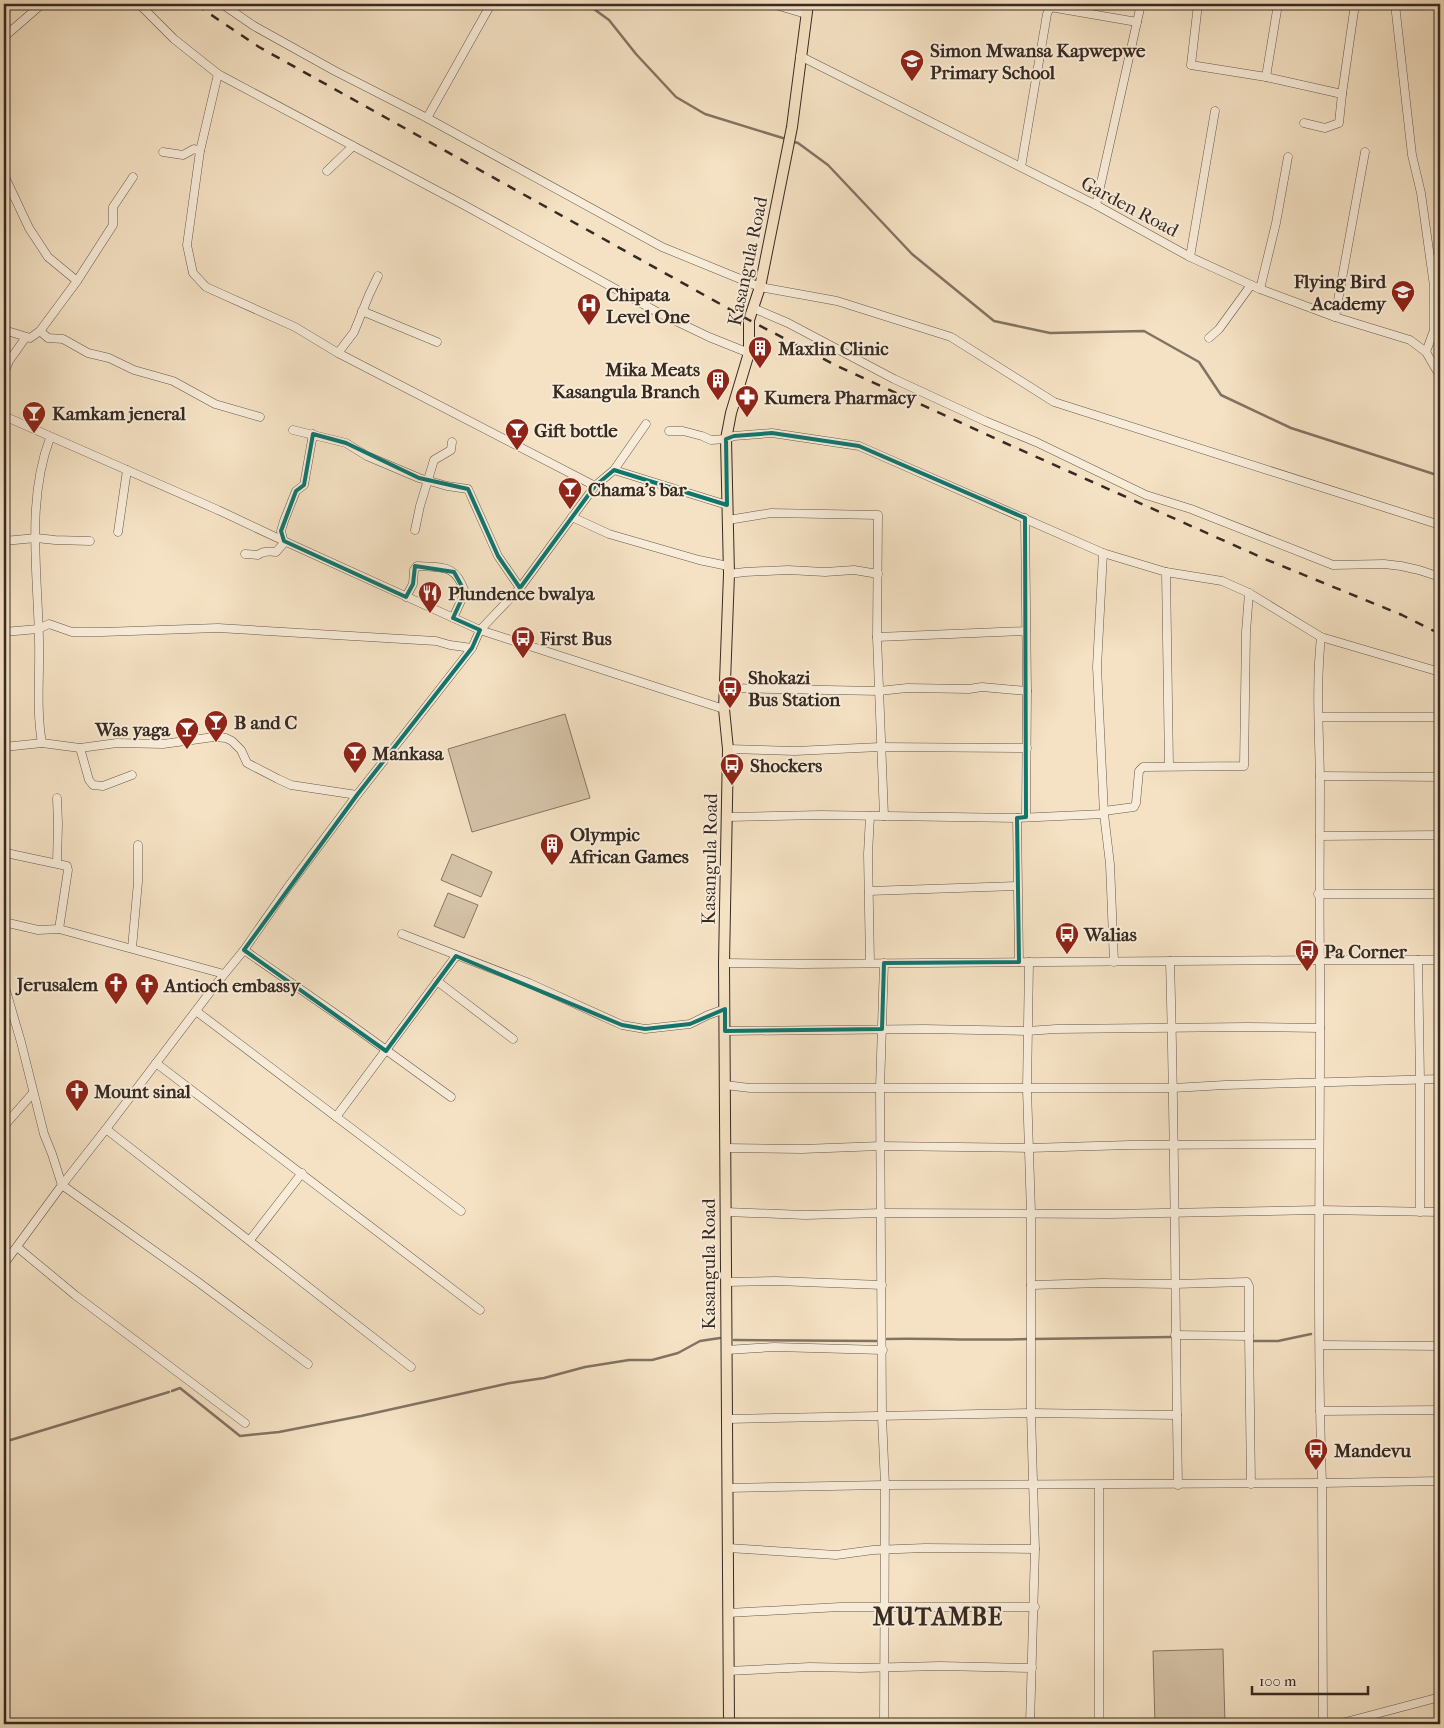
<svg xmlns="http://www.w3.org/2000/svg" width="1444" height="1728" font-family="'IM FELL French Canon',serif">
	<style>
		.green { fill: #d5c3a8; stroke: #867665 }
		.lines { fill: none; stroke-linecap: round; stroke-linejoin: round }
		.stream { stroke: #827362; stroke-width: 2.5 }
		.minor-casing { stroke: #66584a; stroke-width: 9 }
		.major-casing { stroke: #372a22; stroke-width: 12 }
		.minor { stroke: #f8ecd9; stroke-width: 8 }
		.major { stroke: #f5e2c4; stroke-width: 10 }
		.rail { stroke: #372a22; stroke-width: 2.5; stroke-dasharray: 9 9; stroke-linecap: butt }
		.marked { fill: none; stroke: #0f766e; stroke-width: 4; stroke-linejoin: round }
		.labels { text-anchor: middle; stroke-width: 4; stroke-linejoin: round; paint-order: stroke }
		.poi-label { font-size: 19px; font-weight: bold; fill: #372a22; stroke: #f8ecd9; text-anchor: start }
		.street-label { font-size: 19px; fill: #372a22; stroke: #f8ecd9 }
		.district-label { font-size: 24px; font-weight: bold; letter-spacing: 1px; fill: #372a22; stroke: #f8ecd9 }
	</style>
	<rect width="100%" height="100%" fill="#f5e2c4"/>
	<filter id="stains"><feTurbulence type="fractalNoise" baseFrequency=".004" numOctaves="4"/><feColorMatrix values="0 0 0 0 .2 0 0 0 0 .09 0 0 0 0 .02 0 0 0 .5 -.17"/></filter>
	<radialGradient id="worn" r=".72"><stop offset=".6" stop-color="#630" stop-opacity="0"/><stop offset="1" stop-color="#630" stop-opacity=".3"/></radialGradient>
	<g class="green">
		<polygon points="565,714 590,798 472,832 448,749"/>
		<polygon points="452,854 492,872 481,897 441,880"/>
		<polygon points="448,893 478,905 464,938 434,926"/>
		<polygon points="1223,1649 1225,1724 1155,1724 1153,1651"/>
	</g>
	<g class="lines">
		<g class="stream">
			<polyline points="587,4 609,20 636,54 676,97 705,114 786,139"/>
			<polyline points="791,141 798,143 828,165 912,254 994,321 1050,333 1144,331 1199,362 1221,395 1291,428 1440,476"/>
			<path d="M887,1339C934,1338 980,1341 1027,1339"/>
			<polyline points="1034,1339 1172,1337"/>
			<polyline points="734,1340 877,1341"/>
			<polyline points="1252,1341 1278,1341 1311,1334"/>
			<polyline points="172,1391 180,1388 240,1436 279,1432 361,1416 510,1383 544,1378 585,1367 629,1360 652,1360 678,1353 700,1341 720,1338"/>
			<polyline points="4,1442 169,1392"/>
		</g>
		<g class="minor-casing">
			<g id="minor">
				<polyline points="139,4 174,39 218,74 464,205 659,313 709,337 749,353"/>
				<polyline points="222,4 254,26 335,71 427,118 662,247 760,287 837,301 951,337 1054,402 1440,525"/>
				<polyline points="772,4 806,14"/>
				<polyline points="1198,4 1191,65 1266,77 1342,94 1355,4"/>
				<polyline points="1395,4 1412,155 1421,193 1434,286 1434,330 1426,352"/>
				<polyline points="4,37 42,4"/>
				<polyline points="800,56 1096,205 1190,257 1260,289 1335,317 1410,340 1426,352 1440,376"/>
				<polyline points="1266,77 1278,4"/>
				<polyline points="427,118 491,4"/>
				<polyline points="1304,123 1325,128 1339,123 1342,94"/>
				<polyline points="163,152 183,155 194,149 200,151"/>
				<polyline points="1021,167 1047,14 1050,7 1137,22"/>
				<polyline points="327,171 353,146"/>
				<polyline points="4,175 29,228 48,257 77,281 40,331 48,338 63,339 88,353 109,358 134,370 173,381 215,404 260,417"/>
				<polyline points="1096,205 1141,4"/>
				<polyline points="1190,257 1215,111"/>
				<polyline points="77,281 113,225 113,207 133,177"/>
				<polyline points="1260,289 1276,223 1288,157"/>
				<polyline points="753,308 788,323 894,379 985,421 1036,442 1146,495 1191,509 1333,565 1384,564 1401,566 1419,570 1440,577"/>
				<polyline points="362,311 437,342"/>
				<polyline points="1335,317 1365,152"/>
				<polyline points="4,330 30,338 40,331"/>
				<polyline points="1209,338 1219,329 1251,285"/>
				<polyline points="338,353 354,332 369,295 378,276"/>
				<polyline points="4,373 9,361 26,337"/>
				<polyline points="4,416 218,510 284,541 480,630 724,709"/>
				<polyline points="293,430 346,443 367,456 419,478 447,486 468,489 498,556 520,588"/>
				<polyline points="669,431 683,431 702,436 711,440 726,439 734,436 772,433 859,446 1103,553 1166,572 1169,766"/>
				<path d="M50,438C26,501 38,574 39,641C40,676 36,709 42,743L80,748L117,743L163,744L214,737L226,738L232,741L241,750L247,763L278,779L291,785L357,795"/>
				<polyline points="614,470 727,505"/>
				<polyline points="595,486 614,470 646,424"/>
				<polyline points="572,517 609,534 699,560 728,566"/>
				<polyline points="1025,518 1027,691 1026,817"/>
				<polyline points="728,520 771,513 878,515 877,637 884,816"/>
				<polyline points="415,530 420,506 434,460 451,450 452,442"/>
				<polyline points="118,532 127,470"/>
				<polyline points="4,541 36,538 55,540 90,541"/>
				<path d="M245,554L258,555C263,551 269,551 276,552L284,543L281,531L284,521L296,491L304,485L313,434"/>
				<polyline points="1166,572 1222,581 1249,593 1321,637 1440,672"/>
				<polyline points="729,574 745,572 788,570 825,572 854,570 878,574"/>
				<path d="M406,597L413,584L414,570L417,566C444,568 455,564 465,592L453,618"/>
				<polyline points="4,632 38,629 49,624 72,632 102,632 218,628 436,641 450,645 472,648"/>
				<polyline points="877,637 1026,631"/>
				<path d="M1321,637C1316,684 1319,731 1320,778C1320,839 1319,899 1320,960H1440"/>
				<polyline points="726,688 879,691 907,688 969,689 982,687 1027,691"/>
				<polyline points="1319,717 1440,717"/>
				<polyline points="4,747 42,743"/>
				<polyline points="80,748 89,780 93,785 103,786 132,775"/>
				<polyline points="728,749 795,751 880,747 1027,748"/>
				<polyline points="1320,776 1440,777"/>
				<polyline points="57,798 58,824 57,863"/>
				<polyline points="1104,811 1134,807 1136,803 1139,771 1143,767 1244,766 1246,632 1249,593"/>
				<polyline points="1104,814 1110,864 1114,962"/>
				<polyline points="870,816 868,854 870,963"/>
				<polyline points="727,817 821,815 1017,818 1019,962"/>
				<polyline points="1017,818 1104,814 1097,667 1103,553"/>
				<polyline points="1320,836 1440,835"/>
				<polyline points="6,853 67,866 68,870 59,929"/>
				<polyline points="869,891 1017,886"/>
				<polyline points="1318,894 1440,894"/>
				<polyline points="4,922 38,930 59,929 224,974"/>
				<polyline points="402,934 529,983 622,1025 645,1029 690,1024 708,1015 725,1009"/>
				<polyline points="132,948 138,882 138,845"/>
				<polyline points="244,950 346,1021 451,1097"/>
				<polyline points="1418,960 1420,1080 1420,1212"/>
				<path d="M1170,961C1175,1136 1175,1310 1178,1485"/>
				<polyline points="1029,962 1027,1089 1031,1213 1031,1413 1035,1549 1030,1724"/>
				<path d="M724,963L801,964L1320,960C1321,1134 1316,1309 1322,1483L1440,1481"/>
				<polyline points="437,981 513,1039"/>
				<polyline points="4,984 21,1042 44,1134 52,1154 62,1185 198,1282 308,1364"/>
				<polyline points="196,1011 461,1211"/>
				<polyline points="725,1031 924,1029 1027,1031 1056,1029 1247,1027 1320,1028"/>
				<polyline points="156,1063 480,1310"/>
				<polyline points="725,1085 750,1088 1173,1088 1225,1085 1440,1079"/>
				<polyline points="336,1117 456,956"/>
				<polyline points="4,1126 33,1093"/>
				<polyline points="106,1129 411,1367"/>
				<polyline points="725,1148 802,1149 881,1146 1029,1148 1130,1145 1319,1144"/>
				<polyline points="726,1212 805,1215 882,1213 1109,1214 1319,1210 1440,1212"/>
				<polyline points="250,1240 302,1173"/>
				<polyline points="17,1247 75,1295 245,1423"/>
				<polyline points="4,1264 62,1185 106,1129 217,983 244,950 288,887 357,795 472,648 480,630 520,588 595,486 338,353 295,327 206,287 193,273 187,245 200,151 218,74"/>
				<polyline points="726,1282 776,1281 882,1285"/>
				<polyline points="1031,1285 1103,1283 1174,1284 1247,1282 1249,1286 1249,1336"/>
				<polyline points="1175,1335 1249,1336 1251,1484"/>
				<polyline points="1320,1345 1440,1346"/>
				<polyline points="726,1350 774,1347 883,1350"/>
				<polyline points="1320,1411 1440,1410"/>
				<polyline points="727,1419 1031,1413 1177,1415"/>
				<polyline points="1099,1485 1099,1724"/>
				<polyline points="727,1488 885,1485 1322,1483 1323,1724"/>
				<polyline points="728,1548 836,1555 873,1550 925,1548 1035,1549"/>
				<polyline points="728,1613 840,1607 1035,1607"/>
				<polyline points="728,1671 810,1667 860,1668 940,1666 1032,1668"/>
				<polyline points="884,1724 885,1485 882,1417 880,1088 884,963"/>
				<polyline points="1338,1724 1440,1697"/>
			</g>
		</g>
		<g class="major-casing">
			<polyline id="major" points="729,1724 724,963 728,749 724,709 729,574 726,439 731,413 749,353 749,320 760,287 792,127 808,4"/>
		</g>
		<use href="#minor" class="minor"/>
		<use href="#major" class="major"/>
		<polyline class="rail" points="197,4 204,10 259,47 749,320 837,366 1003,442 1265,559 1402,615 1440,634"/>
	</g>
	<path class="marked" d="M772,433L859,446L1025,518L1026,817L1017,818L1019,962L884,963L882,1029L725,1031V1009L690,1024L645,1029L622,1025L456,956L386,1051L244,950L357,795L472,648L480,630L453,618L465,592L454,572L415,566L413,584L406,597L284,541L281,531L296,491L304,485L313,434L346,443L419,478L468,489L498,556L520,588L595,486L614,470L727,505L726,439L734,436Z"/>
	<defs>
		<g id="school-pin" transform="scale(1.25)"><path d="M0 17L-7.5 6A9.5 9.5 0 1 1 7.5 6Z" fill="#8f2418" stroke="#f8ecd9"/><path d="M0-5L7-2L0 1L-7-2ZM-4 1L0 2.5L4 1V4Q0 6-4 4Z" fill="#fff"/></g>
		<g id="hospital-pin" transform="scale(1.25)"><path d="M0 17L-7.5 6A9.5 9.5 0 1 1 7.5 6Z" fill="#8f2418" stroke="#f8ecd9"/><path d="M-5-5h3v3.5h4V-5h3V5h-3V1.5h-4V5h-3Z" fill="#fff"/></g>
		<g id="building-pin" transform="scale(1.25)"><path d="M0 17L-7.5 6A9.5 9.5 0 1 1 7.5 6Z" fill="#8f2418" stroke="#f8ecd9"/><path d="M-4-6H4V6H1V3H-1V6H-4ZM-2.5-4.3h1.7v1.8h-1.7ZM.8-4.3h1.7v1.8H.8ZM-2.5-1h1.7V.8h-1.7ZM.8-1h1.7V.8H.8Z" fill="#fff"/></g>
		<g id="pharmacy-pin" transform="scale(1.25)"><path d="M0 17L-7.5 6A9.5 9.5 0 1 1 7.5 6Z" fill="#8f2418" stroke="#f8ecd9"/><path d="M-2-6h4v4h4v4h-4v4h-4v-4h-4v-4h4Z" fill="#fff"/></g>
		<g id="bar-pin" transform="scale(1.25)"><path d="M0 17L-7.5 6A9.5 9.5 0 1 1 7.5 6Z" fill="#8f2418" stroke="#f8ecd9"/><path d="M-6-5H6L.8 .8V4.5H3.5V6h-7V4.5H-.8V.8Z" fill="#fff"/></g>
		<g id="restaurant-pin" transform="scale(1.25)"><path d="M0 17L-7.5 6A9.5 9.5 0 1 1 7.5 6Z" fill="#8f2418" stroke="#f8ecd9"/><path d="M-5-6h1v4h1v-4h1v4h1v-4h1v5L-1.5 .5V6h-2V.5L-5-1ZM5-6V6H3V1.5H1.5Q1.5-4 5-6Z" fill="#fff"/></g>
		<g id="bus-pin" transform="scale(1.25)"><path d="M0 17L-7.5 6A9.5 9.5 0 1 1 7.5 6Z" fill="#8f2418" stroke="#f8ecd9"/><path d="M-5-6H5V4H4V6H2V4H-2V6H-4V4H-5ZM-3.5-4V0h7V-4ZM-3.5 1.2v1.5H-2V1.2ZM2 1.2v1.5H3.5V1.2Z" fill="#fff"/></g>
		<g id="church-pin" transform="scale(1.25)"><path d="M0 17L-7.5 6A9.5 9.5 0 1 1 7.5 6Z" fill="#8f2418" stroke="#f8ecd9"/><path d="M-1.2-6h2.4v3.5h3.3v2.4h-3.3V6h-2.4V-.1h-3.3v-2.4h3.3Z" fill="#fff"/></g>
	</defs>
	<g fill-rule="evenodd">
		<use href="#school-pin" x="912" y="61"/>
		<use href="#school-pin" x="1403" y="292"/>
		<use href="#hospital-pin" x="589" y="305"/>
		<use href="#building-pin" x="760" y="348"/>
		<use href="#building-pin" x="718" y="380"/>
		<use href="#pharmacy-pin" x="747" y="397"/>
		<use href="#bar-pin" x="34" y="413"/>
		<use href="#bar-pin" x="517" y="430"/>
		<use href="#bar-pin" x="570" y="489"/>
		<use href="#restaurant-pin" x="430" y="593"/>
		<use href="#bus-pin" x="523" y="638"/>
		<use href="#bus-pin" x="730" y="688"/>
		<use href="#bar-pin" x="216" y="722"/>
		<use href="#bar-pin" x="187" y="729"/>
		<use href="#bar-pin" x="355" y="753"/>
		<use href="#bus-pin" x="732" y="765"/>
		<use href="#building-pin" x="552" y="845"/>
		<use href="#bus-pin" x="1067" y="934"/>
		<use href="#bus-pin" x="1307" y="951"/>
		<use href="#church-pin" x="116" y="984"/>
		<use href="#church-pin" x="147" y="985"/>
		<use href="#church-pin" x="77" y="1091"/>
		<use href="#bus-pin" x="1316" y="1450"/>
	</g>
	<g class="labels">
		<g class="poi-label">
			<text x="930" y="57">Simon Mwansa Kapwepwe<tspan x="930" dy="22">Primary School</tspan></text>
			<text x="1386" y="288" text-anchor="end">Flying Bird<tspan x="1386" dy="22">Academy</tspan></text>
			<text x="606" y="301">Chipata<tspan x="606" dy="22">Level One</tspan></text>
			<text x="778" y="355">Maxlin Clinic</text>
			<text x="700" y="376" text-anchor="end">Mika Meats<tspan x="700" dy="22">Kasangula Branch</tspan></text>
			<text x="764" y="404">Kumera Pharmacy</text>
			<text x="52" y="420">Kamkam jeneral</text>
			<text x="534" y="437">Gift bottle</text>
			<text x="588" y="496">Chama's bar</text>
			<text x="448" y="600">Plundence bwalya</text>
			<text x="540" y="645">First Bus</text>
			<text x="748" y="684">Shokazi<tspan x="748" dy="22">Bus Station</tspan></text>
			<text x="234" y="729">B and C</text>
			<text x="170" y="736" text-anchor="end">Was yaga</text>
			<text x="372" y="760">Mankasa</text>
			<text x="750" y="772">Shockers</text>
			<text x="570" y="841">Olympic<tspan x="570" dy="22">African Games</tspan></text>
			<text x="1084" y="941">Walias</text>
			<text x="1324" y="958">Pa Corner</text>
			<text x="98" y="991" text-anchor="end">Jerusalem</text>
			<text x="164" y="992">Antioch embassy</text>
			<text x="94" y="1098">Mount sinal</text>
			<text x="1334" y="1457">Mandevu</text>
		</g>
		<g class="street-label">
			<text transform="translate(1130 206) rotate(28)" y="7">Garden Road</text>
			<text transform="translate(747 261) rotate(-78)" y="7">Kasangula Road</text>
			<text transform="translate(709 859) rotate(-89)" y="7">Kasangula Road</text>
			<text transform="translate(708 1264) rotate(-90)" y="7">Kasangula Road</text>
		</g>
		<g class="district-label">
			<text x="938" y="1625">MUTAMBE</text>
		</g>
	</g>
	<rect width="1444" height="1728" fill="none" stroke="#f5e2c4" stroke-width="20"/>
	<rect x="5" y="5" width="1434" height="1718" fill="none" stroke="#372a22" stroke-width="2.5"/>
	<rect x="10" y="10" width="1424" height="1708" fill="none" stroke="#372a22"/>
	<path d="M1252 1686v8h116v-8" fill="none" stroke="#372a22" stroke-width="2.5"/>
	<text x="1259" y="1686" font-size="15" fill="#372a22" stroke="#f8ecd9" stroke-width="4" paint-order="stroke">100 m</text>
	<rect width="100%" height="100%" filter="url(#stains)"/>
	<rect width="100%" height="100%" fill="url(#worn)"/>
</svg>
